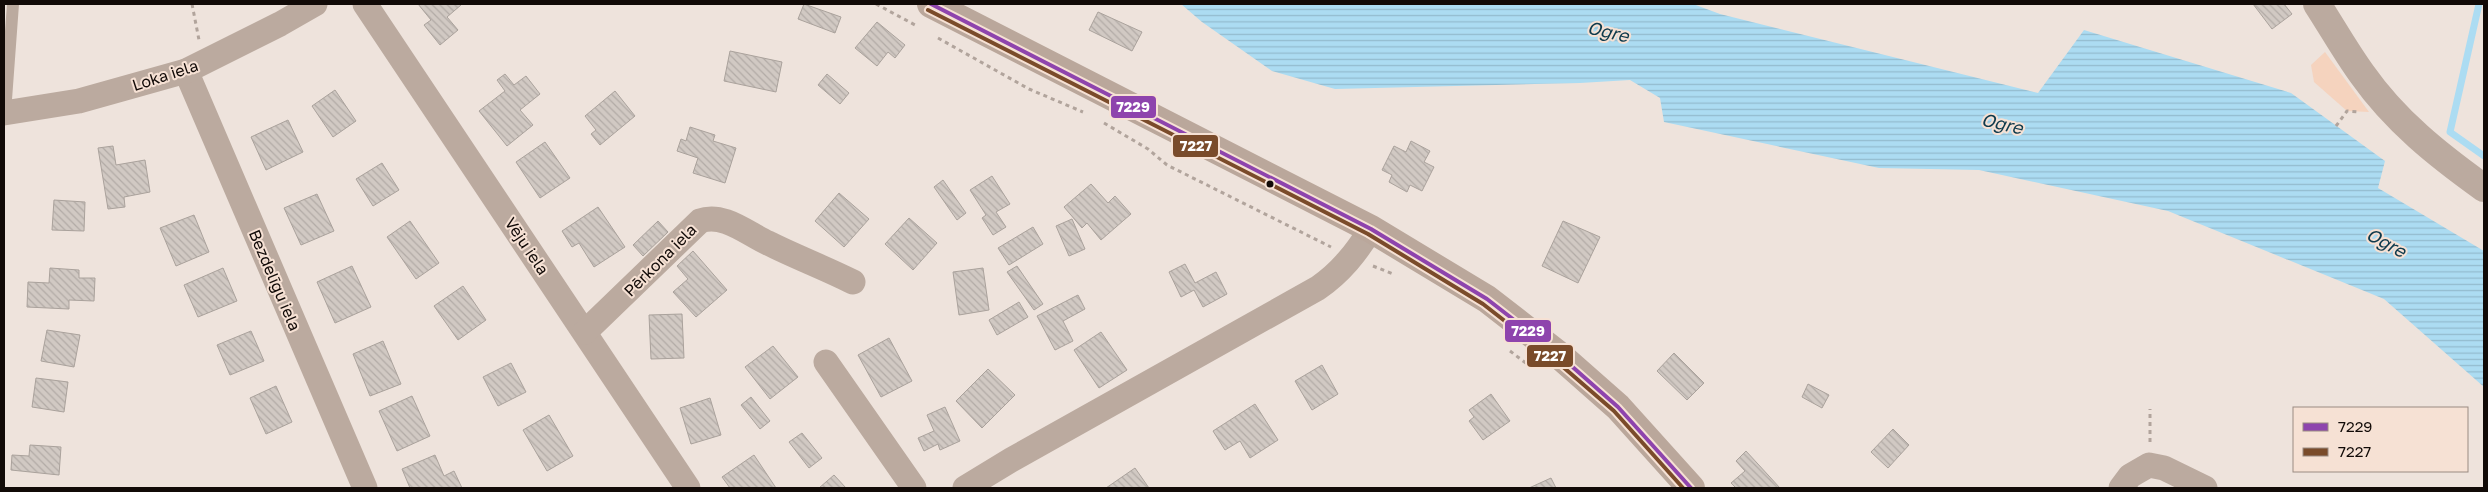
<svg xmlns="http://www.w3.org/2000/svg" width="2488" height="492" font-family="'Golos Text',sans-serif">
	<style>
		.green { fill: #f5d3be }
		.water { fill: url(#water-rules) }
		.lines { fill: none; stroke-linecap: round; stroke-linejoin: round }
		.stream { stroke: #acdcf2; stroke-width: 7 }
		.building { fill: url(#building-back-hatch); stroke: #aaa29c }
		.path { stroke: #b1a49c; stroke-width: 3; stroke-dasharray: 4 4; stroke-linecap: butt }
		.service { stroke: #bbaa9f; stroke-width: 12 }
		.minor { stroke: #bbaa9f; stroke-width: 25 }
		.tertiary { stroke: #bbaa9f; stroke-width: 28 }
		.secondary { stroke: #baa79b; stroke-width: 28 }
		.bus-1-casing { stroke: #f6e1d4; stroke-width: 8 }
		.bus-2-casing { stroke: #f6e1d4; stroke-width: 8 }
		.bus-1 { stroke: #8e44ad; stroke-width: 4 }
		.bus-2 { stroke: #7a4b2a; stroke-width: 4 }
		.bus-dot { fill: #110a07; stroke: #f6e1d4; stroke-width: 2 }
		.labels { text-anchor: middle; stroke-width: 4; stroke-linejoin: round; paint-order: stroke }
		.street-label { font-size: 16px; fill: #110a07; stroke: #f6e1d4 }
		.water-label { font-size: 18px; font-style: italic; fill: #0e3a4c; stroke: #f6e1d4 }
		.line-badge { stroke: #f6e1d4; stroke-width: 2 }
		.badge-label { font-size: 14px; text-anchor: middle; font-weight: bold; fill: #fff }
	</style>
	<defs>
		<pattern id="water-rules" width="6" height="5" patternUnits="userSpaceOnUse" patternTransform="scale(1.25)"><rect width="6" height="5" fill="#acdcf2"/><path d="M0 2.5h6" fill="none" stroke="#93bbce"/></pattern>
		<pattern id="building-back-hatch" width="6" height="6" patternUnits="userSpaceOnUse" patternTransform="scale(1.25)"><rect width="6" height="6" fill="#d1c9c3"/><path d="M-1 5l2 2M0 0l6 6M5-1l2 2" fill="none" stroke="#b2aba6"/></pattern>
	</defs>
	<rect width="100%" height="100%" fill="#eee3dc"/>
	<polygon class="green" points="2325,52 2369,112 2347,111 2314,82 2311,65"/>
	<polygon class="water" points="1181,4 1693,4 1720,14 2038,93 2084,30 2291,93 2385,161 2378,188 2484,251 2484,387 2384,299 2168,211 1979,170 1879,168 1664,122 1660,98 1630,80 1580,83 1335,89 1272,71 1202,22"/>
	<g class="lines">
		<polyline class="stream" points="2479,4 2450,132 2484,156"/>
	</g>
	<g class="building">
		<polygon points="418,4 460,4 461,5 447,17 458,30 440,45 424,25 431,20"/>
		<polygon points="804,4 841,17 835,33 798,19"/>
		<polygon points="2253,4 2284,4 2292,14 2272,29"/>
		<polygon points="1098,12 1142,32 1132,51 1089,30"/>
		<polygon points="877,22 905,45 895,58 888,52 877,66 855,48"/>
		<polygon points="730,51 782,62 776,92 724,81"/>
		<polygon points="505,74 514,85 526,76 540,94 520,110 533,125 507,146 479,111 505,91 497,80"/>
		<polygon points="827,74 849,93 840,104 818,85"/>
		<polygon points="335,90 356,121 333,137 312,106"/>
		<polygon points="615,91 635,116 600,145 591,134 596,130 585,116"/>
		<polygon points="288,120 303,152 266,170 251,137"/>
		<polygon points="690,127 715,135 713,141 736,148 725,183 693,173 698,158 677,151 681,139 686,141"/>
		<polygon points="1411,141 1430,151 1424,162 1434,167 1422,191 1410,185 1407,192 1389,182 1392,175 1382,170 1394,146 1406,152"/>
		<polygon points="545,142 570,178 540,198 516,162"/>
		<polygon points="113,146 116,165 145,160 150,192 124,197 125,207 108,209 98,148"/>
		<polygon points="382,163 399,190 373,206 356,179"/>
		<polygon points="992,176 1010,204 996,212 1006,227 993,235 982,218 986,215 970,190"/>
		<polygon points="943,180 966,213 957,220 934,187"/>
		<polygon points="1091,184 1108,203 1115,196 1131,214 1101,240 1087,223 1082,228 1064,207"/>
		<polygon points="839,193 869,219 844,247 815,221"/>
		<polygon points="317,194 334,231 301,245 284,208"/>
		<polygon points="54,200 85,202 84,231 52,230"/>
		<polygon points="598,207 625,247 594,267 579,243 572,247 562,231"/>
		<polygon points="194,215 209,252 176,266 160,228"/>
		<polygon points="909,218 937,243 913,270 885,244"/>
		<polygon points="1072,219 1085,249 1069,256 1056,226"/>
		<polygon points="410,221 439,263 416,279 387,237"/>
		<polygon points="658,221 668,232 643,256 633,245"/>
		<polygon points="1563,221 1600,237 1578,283 1542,266"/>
		<polygon points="1033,227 1043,244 1009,265 998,248"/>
		<polygon points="693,251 727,290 696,317 673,292 688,279 677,266"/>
		<polygon points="1185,264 1195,283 1216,272 1227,294 1203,307 1194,290 1181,297 1169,272"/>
		<polygon points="352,266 371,307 335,323 317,282"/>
		<polygon points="1017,266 1043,304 1034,310 1007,272"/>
		<polygon points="50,268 79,270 79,278 95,278 94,301 69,300 69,309 27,307 28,282 49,283"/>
		<polygon points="223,268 237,301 198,317 184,285"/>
		<polygon points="983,268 989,310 959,315 953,272"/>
		<polygon points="463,286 486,320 458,340 434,306"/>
		<polygon points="1078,295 1085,309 1063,321 1073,341 1055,350 1037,316"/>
		<polygon points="1019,302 1028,317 997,335 989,320"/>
		<polygon points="682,314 684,358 651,359 649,315"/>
		<polygon points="47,330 80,335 74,367 41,361"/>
		<polygon points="251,331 264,361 230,375 217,345"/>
		<polygon points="1101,332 1127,370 1099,388 1074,350"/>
		<polygon points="889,338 912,381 881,397 858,355"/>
		<polygon points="383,341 401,384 370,396 353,354"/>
		<polygon points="773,346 798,377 770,399 745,367"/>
		<polygon points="1674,353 1704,383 1687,400 1657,371"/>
		<polygon points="511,363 526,392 498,406 483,377"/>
		<polygon points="1322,365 1338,394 1312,410 1295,381"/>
		<polygon points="988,369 1015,395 982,428 956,401"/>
		<polygon points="36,378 68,382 64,412 32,407"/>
		<polygon points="1808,384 1829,395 1822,408 1802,397"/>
		<polygon points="276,386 292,422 266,434 250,398"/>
		<polygon points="1491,394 1510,421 1483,440 1469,421 1474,417 1469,410"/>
		<polygon points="412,396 430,436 397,451 379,411"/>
		<polygon points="751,397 770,421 760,429 741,405"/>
		<polygon points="710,398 721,435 691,444 680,408"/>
		<polygon points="1255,404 1278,440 1250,458 1240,441 1225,450 1213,431"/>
		<polygon points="945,407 960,441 940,450 938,444 924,451 918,438 934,431 927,415"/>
		<polygon points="549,415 573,456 547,471 523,430"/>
		<polygon points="1893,429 1909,445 1888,468 1871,452"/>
		<polygon points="802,433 822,458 809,468 789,442"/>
		<polygon points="30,445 61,447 59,475 11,470 12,455 29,456"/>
		<polygon points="1746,451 1780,488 1736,488 1731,483 1745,471 1736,461"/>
		<polygon points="435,455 444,476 454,471 462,488 410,488 402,469"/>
		<polygon points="754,455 776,488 730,488 722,477"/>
		<polygon points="1135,468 1149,488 1106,488"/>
		<polygon points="834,475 846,488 819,488"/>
		<polygon points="1551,478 1556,488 1529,488"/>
	</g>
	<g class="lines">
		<g class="path">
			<polyline points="192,4 199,40"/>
			<polyline points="876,4 917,26"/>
			<polyline points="938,38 1029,89 1083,112"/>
			<polyline points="1104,123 1148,149 1167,165 1331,247"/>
			<polyline points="2336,126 2347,111 2359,112"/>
			<polyline points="1373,266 1393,274"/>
			<polyline points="1510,351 1527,364"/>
			<polyline points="2150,442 2150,409"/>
		</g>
		<polyline class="service" points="5,113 13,4"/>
		<g class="minor">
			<polyline points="365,4 688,488"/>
			<polyline points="186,71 365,488"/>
			<polyline points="4,113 79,101 186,71 280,24 315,4"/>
			<path d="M585,332L700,221C723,212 748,234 768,243C796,257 825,268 853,282"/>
			<polyline points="826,362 914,488"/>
			<path d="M965,488L1011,460L1318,288C1341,272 1356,253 1371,229"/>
			<polyline points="2121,488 2130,476 2149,465 2164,468 2205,488"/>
		</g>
		<path class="tertiary" d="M2317,4C2332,27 2346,52 2362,74C2395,121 2438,155 2484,188"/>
		<polyline class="secondary" points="931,4 1371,229 1487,299 1559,355 1618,407 1691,488"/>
		<g class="bus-1-casing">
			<polyline id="bus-1" points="931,4 1371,229 1487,299 1559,355 1618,407 1691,488"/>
		</g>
		<g class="bus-2-casing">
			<polyline id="bus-2" points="928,10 1368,234 1483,304 1555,360 1614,411 1683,488"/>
		</g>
		<use href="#bus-1" class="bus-1"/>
		<use href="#bus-2" class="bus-2"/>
	</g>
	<circle class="bus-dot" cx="1270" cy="184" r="4.5"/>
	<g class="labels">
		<g class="street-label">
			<text transform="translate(165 75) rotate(-18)" y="6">Loka iela</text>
			<text transform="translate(527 246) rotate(56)" y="6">Vēju iela</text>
			<text transform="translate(660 260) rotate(-45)" y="6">Pērkona iela</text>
			<text transform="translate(275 280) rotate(67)" y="6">Bezdelīgu iela</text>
		</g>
		<g class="water-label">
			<text transform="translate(1608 32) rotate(13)" y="6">Ogre</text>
			<text transform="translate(2002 124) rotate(13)" y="6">Ogre</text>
			<text transform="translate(2386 243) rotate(28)" y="6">Ogre</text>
		</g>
	</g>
	<g class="line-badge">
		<rect x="1110" y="95" width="47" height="24" rx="5" fill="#8e44ad"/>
		<rect x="1172" y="134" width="47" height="24" rx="5" fill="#7a4b2a"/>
		<rect x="1504" y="319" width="48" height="24" rx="5" fill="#8e44ad"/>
		<rect x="1526" y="344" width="48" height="24" rx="5" fill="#7a4b2a"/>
	</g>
	<g class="badge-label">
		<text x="1133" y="112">7229</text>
		<text x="1196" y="151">7227</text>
		<text x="1528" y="336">7229</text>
		<text x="1550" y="361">7227</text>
	</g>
	<rect width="2488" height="492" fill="none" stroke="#110a07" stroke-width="10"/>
	<rect x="2293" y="407" width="175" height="65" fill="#f6e1d4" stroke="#9a8b82"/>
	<rect x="2303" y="423" width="25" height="8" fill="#8e44ad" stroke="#9a8b82"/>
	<text x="2338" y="432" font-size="15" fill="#110a07">7229</text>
	<rect x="2303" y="448" width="25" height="8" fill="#7a4b2a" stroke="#9a8b82"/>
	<text x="2338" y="457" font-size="15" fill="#110a07">7227</text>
</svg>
